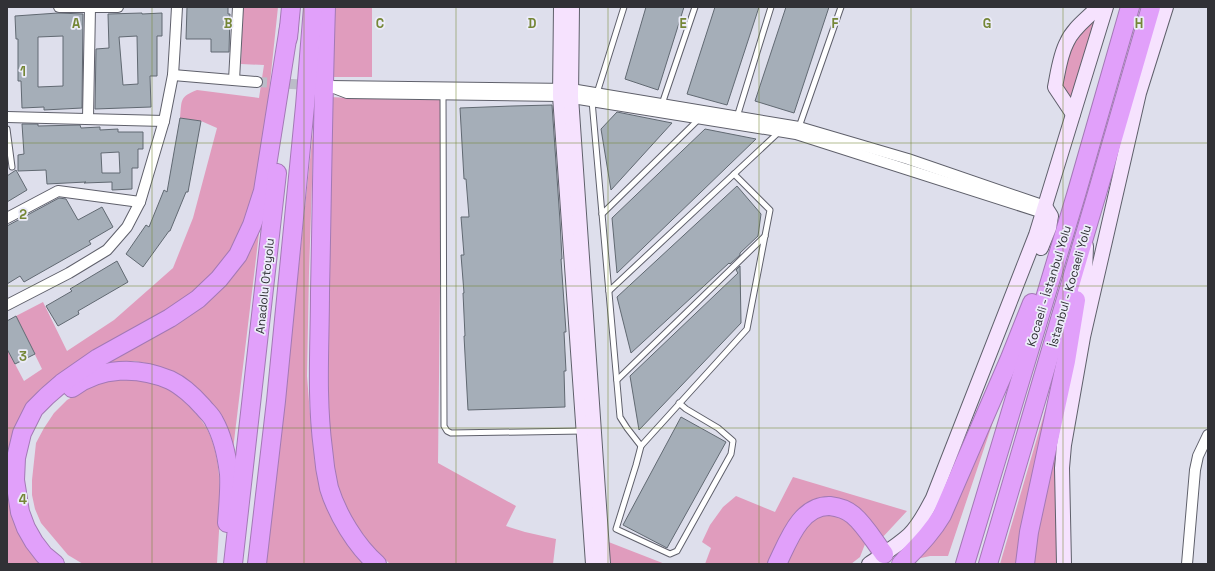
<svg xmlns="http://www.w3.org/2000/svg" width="1215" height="571" font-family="'Space Grotesk',sans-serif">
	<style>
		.green { fill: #e09cbd }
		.building { fill: #a5aeb8; stroke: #616972; fill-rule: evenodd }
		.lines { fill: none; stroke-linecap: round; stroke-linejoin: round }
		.street-tunnel { stroke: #bbbcc8; stroke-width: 10; stroke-dasharray: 10 5; stroke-linecap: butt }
		.lane-casing { stroke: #5f606b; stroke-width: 7 }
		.street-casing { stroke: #5f606b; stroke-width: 12 }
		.secondary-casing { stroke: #5f606b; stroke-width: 16 }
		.highway-casing { stroke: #a379b5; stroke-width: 20 }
		.lane { stroke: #fff; stroke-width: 5 }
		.street { stroke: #fff; stroke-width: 10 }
		.secondary { stroke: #f6e2fe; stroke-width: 14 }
		.highway { stroke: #e1a0fa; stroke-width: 18 }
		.grid { fill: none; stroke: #758737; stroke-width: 1; stroke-opacity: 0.55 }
		.labels { text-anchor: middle; stroke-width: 3.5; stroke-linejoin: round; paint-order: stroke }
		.street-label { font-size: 12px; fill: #313136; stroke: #ececf9 }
		.grid-label { font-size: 13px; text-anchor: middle; font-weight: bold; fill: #758737; stroke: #ececf9; stroke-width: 3.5; stroke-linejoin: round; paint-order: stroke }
	</style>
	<rect width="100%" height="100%" fill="#dedfec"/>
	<g class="green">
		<path d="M243,7H278L267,111L257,190L242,235L202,289L93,354L40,389L28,404L8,469L46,564H7V349L24,381L42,369L16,316L43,302L67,351L114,320L173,268L193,218L217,128L201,121L180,118C182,100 179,97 197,90L259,98L264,65L241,64Z"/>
		<polygon points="331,7 372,7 372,77 329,77"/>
		<polygon points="1098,7 1073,114 1055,87 1065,47"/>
		<polygon points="330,97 372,99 440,100 440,290 438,463 516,506 506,526 525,532 556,539 553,564 390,564 374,549 354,522 335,482 331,463 328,396"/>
		<polygon points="314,122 309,272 307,376 311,427 315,462 320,489 365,564 265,564 293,320"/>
		<polygon points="260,225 232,458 170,372 151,364 134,361 101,365 166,326"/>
		<polygon points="1083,337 1057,564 1033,564 1035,540"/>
		<polygon points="1057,370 1019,540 1016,564 1000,564"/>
		<polygon points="1009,374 948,556 930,556 912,560"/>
		<path d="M127,378C138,379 150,381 160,385C171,390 179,396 187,404C195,412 203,421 208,431C226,467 219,525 217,564H83L68,555L41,523L35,509L32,495V480L36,443L44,428L54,413L67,400L97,383Z"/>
		<polygon points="793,477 907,511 881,539 830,502 770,564 705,564 711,548 702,542 710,525 723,507 736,496 775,512"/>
		<polygon points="841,513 864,536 865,544 860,557 851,564 783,564 801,529 814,517"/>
		<polygon points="606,541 665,564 611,564"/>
	</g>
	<g class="building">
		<polygon points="187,7 228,7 228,14 230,14 229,52 211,52 211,39 186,39"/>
		<polygon points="646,7 684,7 658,90 625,79"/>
		<polygon points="715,7 759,7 727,105 687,94"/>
		<polygon points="786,7 829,7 794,113 755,101"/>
		<path d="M58,13L83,14L82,108L44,110V107L22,108L21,81H18V39H16L15,16ZM63,36V86L38,87V37Z"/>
		<path d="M142,13V14L162,13V36H157V76H150L151,107L95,109L96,49L109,48L108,14ZM137,36L138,84L123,85L119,37Z"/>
		<polygon points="552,105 560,221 562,259 561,259 566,332 564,332 566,371 564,371 565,407 468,410 464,336 465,336 463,293 464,293 461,255 464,255 461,217 469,217 466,179 464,179 460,108 512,106"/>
		<polygon points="617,112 672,123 611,190 601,129"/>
		<polygon points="180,118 201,121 188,192 186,192 170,231 169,231 143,267 126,254 146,225 149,227 164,190 167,192"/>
		<path d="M22,124H38V126L80,125L81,128L100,127V130L118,129V132H143V149H138V168H132V189L112,190V182L84,183L86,182L47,184L46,170L18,171V155L24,154ZM119,152L120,173H102L101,153Z"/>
		<polygon points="705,129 756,139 617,273 612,218"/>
		<polygon points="16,170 27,190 7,202 7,176"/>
		<polygon points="737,186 761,214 758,236 740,253 740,255 730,264 729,263 631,353 617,297"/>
		<polygon points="59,198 66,199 78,220 102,207 113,227 89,241 91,244 24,282 20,276 7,284 7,226"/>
		<polygon points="117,261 128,282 78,311 79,314 58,326 46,306 72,291 70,289"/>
		<polygon points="740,266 741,323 639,430 630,376 738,273 736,270"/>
		<polygon points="16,316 35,354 15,364 7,349 7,321"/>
		<polygon points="681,417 726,442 667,548 623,525"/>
	</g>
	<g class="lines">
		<polyline class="street-tunnel" points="257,82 310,85"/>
		<g class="lane-casing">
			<g id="lane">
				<polyline points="443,93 444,426 447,431 451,433 583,431"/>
				<polyline points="597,93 624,7"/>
				<polyline points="592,101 620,417 627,428 641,446"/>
				<polyline points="662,104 695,7"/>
				<polyline points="737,117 771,7"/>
				<polyline points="799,127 841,7"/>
				<polyline points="7,129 12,167"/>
				<polyline points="602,214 700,118"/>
				<polyline points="609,291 779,132"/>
				<polyline points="617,380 765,236"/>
				<polyline points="679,403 686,409 718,428 733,441 731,454 677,551 670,554 616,529 636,465 641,446 747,329 770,210 734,174"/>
			</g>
		</g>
		<g class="street-casing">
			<g id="street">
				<polyline points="59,7 118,7"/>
				<polyline points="173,75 257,82"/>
				<polyline points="234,80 238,7"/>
				<polyline points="329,86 571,89 799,127 908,159 1045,206"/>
				<polyline points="334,88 347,93 560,96 796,134 1043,213"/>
				<polyline points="7,117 164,121"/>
				<polyline points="88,118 90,7"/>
				<polyline points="7,218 58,191 140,202"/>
				<polyline points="7,305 69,273 107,250 127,227 140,202 164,121 173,75 175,43 177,7"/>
				<polyline points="1187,564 1195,470 1198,456 1208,435"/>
			</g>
		</g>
		<g class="secondary-casing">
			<g id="secondary">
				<polyline points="561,7 560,96 593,564"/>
				<polyline points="572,7 571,97 603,564"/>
				<path d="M1073,114L1055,87C1058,72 1060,55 1067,42C1073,28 1088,18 1098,7"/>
				<polyline points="1041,248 1049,228 1051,216 1046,208"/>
				<polyline points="1084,303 1086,246"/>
				<path d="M869,564C882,555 897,546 909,535C920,524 926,511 933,498L1036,235L1106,7"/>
				<polyline points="1064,564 1062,468 1064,445 1083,337 1139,93 1166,7"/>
			</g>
		</g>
		<g class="highway-casing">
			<g id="highway">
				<path d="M326,7C323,102 322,197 320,292C320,344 316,397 323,449C324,462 326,475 329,488C337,514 356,546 377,564"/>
				<polyline points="288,38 291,7"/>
				<path d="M72,388C100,367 138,366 170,380C181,385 195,398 203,407C207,412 212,416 214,421C223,437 227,457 229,474C230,490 228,507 227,523"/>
				<polyline points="55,564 44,555 34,542 26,528 20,512 15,480 16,458 22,433 34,409 47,396 62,383 98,358 170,318 198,299 219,279 238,255 252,225 263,191 289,27"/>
				<polyline points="233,564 277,173"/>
				<polyline points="257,564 276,401 305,106 313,7"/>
				<path d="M777,564C788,542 800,505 830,506C839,507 847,510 853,515C865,525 874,541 884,554"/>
				<path d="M901,564C916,548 931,534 942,515L1010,358L1032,303"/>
				<polyline points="965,564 1076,195 1130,7"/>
				<polyline points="988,564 1098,190 1151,7"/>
				<polyline points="1025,564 1029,532 1066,361 1076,300"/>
			</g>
		</g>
		<use href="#lane" class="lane"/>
		<use href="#street" class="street"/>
		<use href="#secondary" class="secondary"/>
		<use href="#highway" class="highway"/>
	</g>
	<path class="grid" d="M152,7V564M304,7V564M456,7V564M608,7V564M759,7V564M911,7V564M1063,7V564M7,143H1208M7,286H1208M7,428H1208"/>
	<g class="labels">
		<g class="street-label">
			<text transform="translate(265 286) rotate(-84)" y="4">Anadolu Otoyolu</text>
			<text transform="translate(1049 286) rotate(-73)" y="4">Kocaeli - İstanbul Yolu</text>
			<text transform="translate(1070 286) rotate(-74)" y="4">İstanbul - Kocaeli Yolu</text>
		</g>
	</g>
	<g class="grid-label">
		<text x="76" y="28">A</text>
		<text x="228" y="28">B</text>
		<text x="380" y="28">C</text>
		<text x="532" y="28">D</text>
		<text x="683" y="28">E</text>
		<text x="835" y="28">F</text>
		<text x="987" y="28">G</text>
		<text x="1139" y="28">H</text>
		<text x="23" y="76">1</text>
		<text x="23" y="219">2</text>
		<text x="23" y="361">3</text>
		<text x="23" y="504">4</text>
	</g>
	<rect width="1215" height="571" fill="none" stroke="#313136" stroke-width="16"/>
</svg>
